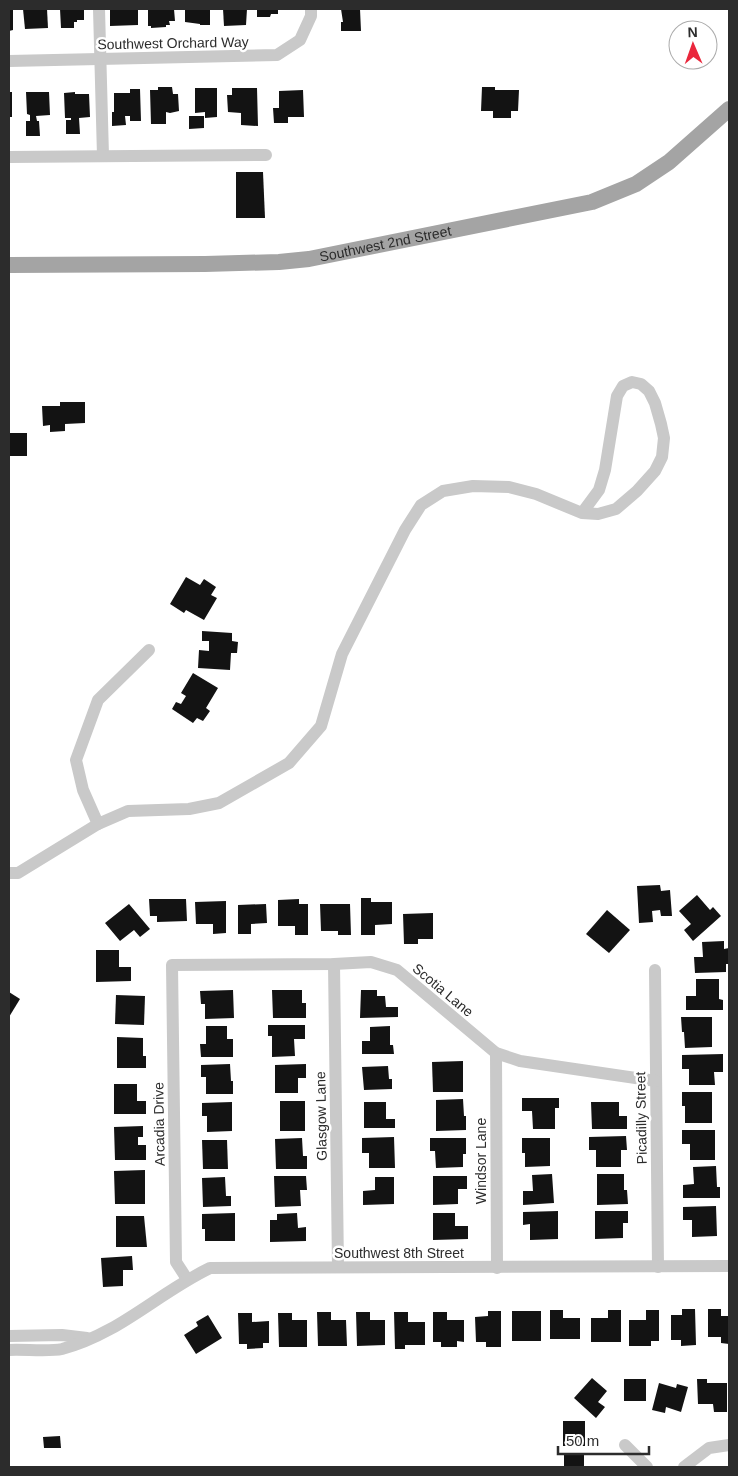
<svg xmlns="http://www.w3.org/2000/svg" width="738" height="1476" font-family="Helvetica,sans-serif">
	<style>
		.building { fill: #131313 }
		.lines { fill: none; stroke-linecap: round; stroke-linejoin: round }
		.minor { stroke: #c9c9c9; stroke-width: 12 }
		.major { stroke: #a4a4a4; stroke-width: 16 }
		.labels { text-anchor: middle; stroke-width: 5; stroke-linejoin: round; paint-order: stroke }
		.street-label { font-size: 14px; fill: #2c2c2c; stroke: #fff }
	</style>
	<rect width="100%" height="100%" fill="#fff"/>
	<g class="building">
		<polygon points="9,9 13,9 13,30 9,31"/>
		<polygon points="23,9 47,9 48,28 25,29"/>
		<polygon points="60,9 84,9 84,20 77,20 77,22 74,22 74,28 61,28"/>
		<polygon points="110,9 138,9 138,25 110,26"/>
		<polygon points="148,9 174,9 175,21 169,21 170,25 166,25 166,27 151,28 151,26 148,26"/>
		<polygon points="185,9 210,9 210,25 200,25 200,24 185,22"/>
		<polygon points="223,9 247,9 246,25 224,26"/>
		<polygon points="257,9 278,9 278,14 271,14 270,17 257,17"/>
		<polygon points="341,9 360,9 361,31 341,31 341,22 343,22"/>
		<polygon points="158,87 172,87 173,94 178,94 179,111 170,113 166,112 166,124 151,124 150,90 158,90"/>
		<polygon points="482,87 495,87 495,90 519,90 518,111 511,111 511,118 493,118 493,111 481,111"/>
		<polygon points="195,88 217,88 217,117 205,118 205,112 195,113"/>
		<polygon points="232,88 257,88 258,126 241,125 241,113 228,112 227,95 232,95"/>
		<polygon points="130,89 140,89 141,121 130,121 130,116 125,116 126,125 112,126 112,112 114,112 114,93 130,93"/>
		<polygon points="303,90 304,117 288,117 288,123 274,123 273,108 279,108 279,91"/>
		<rect x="9" y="92" width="3" height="25"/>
		<polygon points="26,92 49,92 50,115 36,116 37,121 39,121 40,136 26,136 26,121 30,121 30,115 27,114"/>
		<polygon points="75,92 75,94 89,94 90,117 79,118 80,134 66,134 66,120 71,120 71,118 65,118 64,93"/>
		<polygon points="189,116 204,116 204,128 189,129"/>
		<polygon points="236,172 263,172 265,218 236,218"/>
		<polygon points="60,402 85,402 85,423 65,424 65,431 50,432 50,425 43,426 42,406 60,406"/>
		<rect x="9" y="433" width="18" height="23"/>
		<polygon points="186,577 200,585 204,579 216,587 211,595 217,598 204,620 186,610 184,613 170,604"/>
		<polygon points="202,631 232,633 232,641 238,642 237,653 231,653 230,670 198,668 199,650 209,651 209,641 202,641"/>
		<polygon points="193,673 218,688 206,708 210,711 203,721 197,718 193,723 172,709 176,702 181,704 186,696 181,693"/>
		<polygon points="660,885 661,891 670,890 672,916 661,916 660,910 652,911 653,922 639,923 637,886"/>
		<polygon points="697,895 710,910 713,907 721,916 693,941 684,930 691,924 679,911"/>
		<polygon points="361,898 371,898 371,902 392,902 392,924 375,925 375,935 361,935"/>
		<polygon points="149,899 186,899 187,921 157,922 157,916 150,916"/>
		<polygon points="299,899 299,904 308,904 308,935 295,935 295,926 278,926 278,900"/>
		<polygon points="226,901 226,933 213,934 213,924 196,924 195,902"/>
		<polygon points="129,904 150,929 140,937 134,930 120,941 105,923"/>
		<polygon points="266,904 267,923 251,924 251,934 238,934 238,905"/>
		<polygon points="320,904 350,904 351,935 338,935 338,931 321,931"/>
		<polygon points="607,910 630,930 609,953 586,934"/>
		<polygon points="433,913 433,939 418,939 418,944 404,944 403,914"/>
		<polygon points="724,941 724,949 729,948 729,964 726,964 726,972 695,973 694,957 703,957 702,942"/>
		<polygon points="96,950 119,950 119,967 131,967 131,981 96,982"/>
		<polygon points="696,979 719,979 719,999 723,1000 723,1010 686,1010 686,996 696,996"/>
		<polygon points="233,990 234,1018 205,1019 205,1004 201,1004 200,991"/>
		<polygon points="272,990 302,990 302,1003 306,1003 306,1018 273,1018"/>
		<polygon points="361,990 377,990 377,996 385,996 386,1007 398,1007 398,1017 360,1018"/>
		<polygon points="9,992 20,999 9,1017"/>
		<polygon points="116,995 145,996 144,1025 115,1024"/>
		<polygon points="681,1017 712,1017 712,1047 685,1048 684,1032 682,1032"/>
		<polygon points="268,1025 305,1025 305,1039 294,1039 295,1056 272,1057 272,1036 268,1036"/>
		<polygon points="206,1026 227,1026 227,1039 233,1039 233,1057 201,1057 200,1044 206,1044"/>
		<polygon points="390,1026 390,1045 393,1045 394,1054 362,1054 362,1041 370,1041 370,1027"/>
		<polygon points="117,1037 143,1038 143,1056 146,1056 146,1068 117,1068"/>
		<polygon points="723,1054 723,1072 714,1072 715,1085 689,1085 689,1069 682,1069 682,1055"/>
		<polygon points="463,1061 463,1092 433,1092 432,1062"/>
		<polygon points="230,1064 231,1081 233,1081 233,1094 206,1094 206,1077 201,1077 201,1065"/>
		<polygon points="306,1064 306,1078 298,1078 298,1093 275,1093 275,1065"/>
		<polygon points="388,1066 389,1079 392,1079 392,1089 364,1090 362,1067"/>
		<polygon points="114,1084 137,1084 137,1101 146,1101 146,1114 114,1114"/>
		<polygon points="682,1092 712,1092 712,1123 685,1123 685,1106 682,1106"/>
		<polygon points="522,1098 559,1098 559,1108 555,1108 555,1129 533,1129 532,1111 522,1111"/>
		<polygon points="463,1099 464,1116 466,1116 466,1130 436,1131 436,1100"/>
		<rect x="280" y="1101" width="25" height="30"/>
		<polygon points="232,1102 232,1131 207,1132 207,1116 202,1116 202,1103"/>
		<polygon points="364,1102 386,1102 386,1119 395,1119 395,1128 364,1128"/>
		<polygon points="591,1102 619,1102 619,1116 627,1116 627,1129 592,1129"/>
		<polygon points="143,1126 143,1137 138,1137 138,1145 146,1145 146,1160 115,1160 114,1127"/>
		<polygon points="682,1130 715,1130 715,1160 690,1160 690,1144 682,1144"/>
		<polygon points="626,1136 627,1150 621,1150 621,1167 596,1167 596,1150 589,1150 589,1137"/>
		<polygon points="394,1137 395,1168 369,1168 369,1153 362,1153 362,1138"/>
		<polygon points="302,1138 303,1156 307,1156 307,1169 276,1169 275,1139"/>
		<polygon points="430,1138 466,1138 466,1154 463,1154 463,1167 436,1168 435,1151 430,1151"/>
		<polygon points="522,1138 550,1138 550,1166 525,1167 525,1153 522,1153"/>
		<polygon points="202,1140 227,1140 228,1169 203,1169"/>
		<polygon points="716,1166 717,1187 720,1187 720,1198 683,1198 683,1185 694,1184 693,1167"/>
		<polygon points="145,1170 145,1204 115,1204 114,1171"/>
		<polygon points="552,1174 554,1203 523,1205 523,1191 533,1191 532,1175"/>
		<polygon points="597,1174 624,1174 624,1190 627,1190 628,1204 597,1205"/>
		<polygon points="274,1176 306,1176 307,1190 300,1190 301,1206 275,1207"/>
		<polygon points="433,1176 467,1176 467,1189 458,1189 458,1204 433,1205"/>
		<polygon points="225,1177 226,1196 231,1196 231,1206 203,1207 202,1178"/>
		<polygon points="375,1177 394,1177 394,1204 363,1205 363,1191 375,1190"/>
		<polygon points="716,1206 717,1236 692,1237 692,1220 683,1220 683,1207"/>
		<polygon points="558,1211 558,1239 530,1240 530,1224 523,1225 523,1212"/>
		<polygon points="595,1211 628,1211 628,1223 623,1223 623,1238 595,1239"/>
		<polygon points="235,1213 235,1241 205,1241 205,1229 202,1229 202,1214"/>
		<polygon points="297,1213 298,1228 306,1227 306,1241 270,1242 270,1220 277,1220 277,1214"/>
		<polygon points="433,1213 455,1213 455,1226 468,1226 468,1239 433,1240"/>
		<polygon points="116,1216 144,1216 147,1247 116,1247"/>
		<polygon points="132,1256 133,1270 123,1270 123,1286 103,1287 101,1258"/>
		<polygon points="682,1309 695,1309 696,1345 681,1346 681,1340 671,1340 671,1315 682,1315"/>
		<polygon points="708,1309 721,1309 721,1316 729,1316 729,1344 721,1343 721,1337 708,1337"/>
		<polygon points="550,1310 563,1310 563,1318 580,1318 580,1339 550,1339"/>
		<polygon points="608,1310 621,1310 621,1342 591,1342 591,1318 608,1318"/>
		<polygon points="646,1310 659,1310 659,1341 651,1341 651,1346 629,1346 629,1320 646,1320"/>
		<polygon points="488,1311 501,1311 501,1347 486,1347 486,1342 476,1342 475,1317 488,1316"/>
		<rect x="512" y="1311" width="29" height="30"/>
		<polygon points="317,1312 331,1312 331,1320 346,1320 347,1346 318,1346"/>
		<polygon points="356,1312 370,1312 370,1320 385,1320 385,1345 357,1346"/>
		<polygon points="394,1312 408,1312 408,1322 425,1322 425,1345 405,1345 405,1349 395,1349"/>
		<polygon points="433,1312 447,1312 447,1320 464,1320 464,1342 457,1341 457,1347 441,1347 441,1342 433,1342"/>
		<polygon points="238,1313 252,1313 252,1322 269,1321 269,1343 263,1343 263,1348 247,1349 247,1344 239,1344"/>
		<polygon points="278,1313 292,1313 292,1320 307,1320 307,1347 279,1347"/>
		<polygon points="208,1315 222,1338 196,1354 184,1335 198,1326 196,1322"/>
		<polygon points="592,1378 607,1391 598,1402 605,1407 596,1418 574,1398"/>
		<rect x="624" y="1379" width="22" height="22"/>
		<polygon points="697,1379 707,1379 707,1383 727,1383 727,1412 714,1412 713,1404 698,1404"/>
		<polygon points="659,1383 676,1388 677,1384 688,1387 681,1412 666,1407 665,1413 652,1410"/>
		<rect x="563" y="1421" width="22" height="25"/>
		<polygon points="60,1436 61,1448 44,1448 43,1437"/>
		<rect x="564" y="1455" width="20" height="12"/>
	</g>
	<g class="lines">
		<g class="minor">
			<polyline points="99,9 103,156"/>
			<polyline points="9,61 277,55 300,40 311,16 311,9"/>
			<polyline points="9,157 266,155"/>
			<polyline points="98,824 83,790 76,760 98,700 149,650"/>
			<polyline points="9,873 18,873 98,824 128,811 189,809 219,803 289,763 321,726 342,654 405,530 421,505 443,491 473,486 509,487 536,494 582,513 598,514 616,509 637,491 655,471 662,457 664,438 661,424 655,403 649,391 641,384 632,382 623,386 617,396 605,470 599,490 582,513"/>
			<polyline points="334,964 338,1267"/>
			<polyline points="655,970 658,1267"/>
			<polyline points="496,1053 497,1268"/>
			<polyline points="187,1279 176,1262 172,965 334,964 371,962 397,970 496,1053 520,1061 656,1081"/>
			<polyline points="9,1336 62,1335 87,1338"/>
			<path d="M9,1350C23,1349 49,1352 62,1349C119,1334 158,1293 210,1268L729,1266"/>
			<polyline points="625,1445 647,1467"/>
			<polyline points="684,1467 709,1448 729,1445"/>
		</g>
		<path class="major" id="s1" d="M9,265L205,264L279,262L309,259L592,202L636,184L669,162L729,109"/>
	</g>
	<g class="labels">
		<g class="street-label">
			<text transform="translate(173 43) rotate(-1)" y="5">Southwest Orchard Way</text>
			<text dy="5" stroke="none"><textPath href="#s1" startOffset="378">Southwest 2nd Street</textPath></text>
			<text transform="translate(443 990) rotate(40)" y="5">Scotia Lane</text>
			<text transform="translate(321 1116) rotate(-91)" y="5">Glasgow Lane</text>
			<text transform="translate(641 1118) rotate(-91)" y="5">Picadilly Street</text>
			<text transform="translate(159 1124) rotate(-91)" y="5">Arcadia Drive</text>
			<text transform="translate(481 1161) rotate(-90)" y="5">Windsor Lane</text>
			<text x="399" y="1258">Southwest 8th Street</text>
		</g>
	</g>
	<rect width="738" height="1476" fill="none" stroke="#2c2c2c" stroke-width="20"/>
	<g transform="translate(693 45) rotate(358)"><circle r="24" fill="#ffffff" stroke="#ababab"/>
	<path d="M0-4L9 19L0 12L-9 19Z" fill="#ea273c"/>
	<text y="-8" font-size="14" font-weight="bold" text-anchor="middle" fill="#2c2c2c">N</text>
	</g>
	<path d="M558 1446v8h91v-8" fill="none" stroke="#2c2c2c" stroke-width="2.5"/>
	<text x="566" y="1446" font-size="15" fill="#2c2c2c" stroke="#ffffff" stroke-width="4" paint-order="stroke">50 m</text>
</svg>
